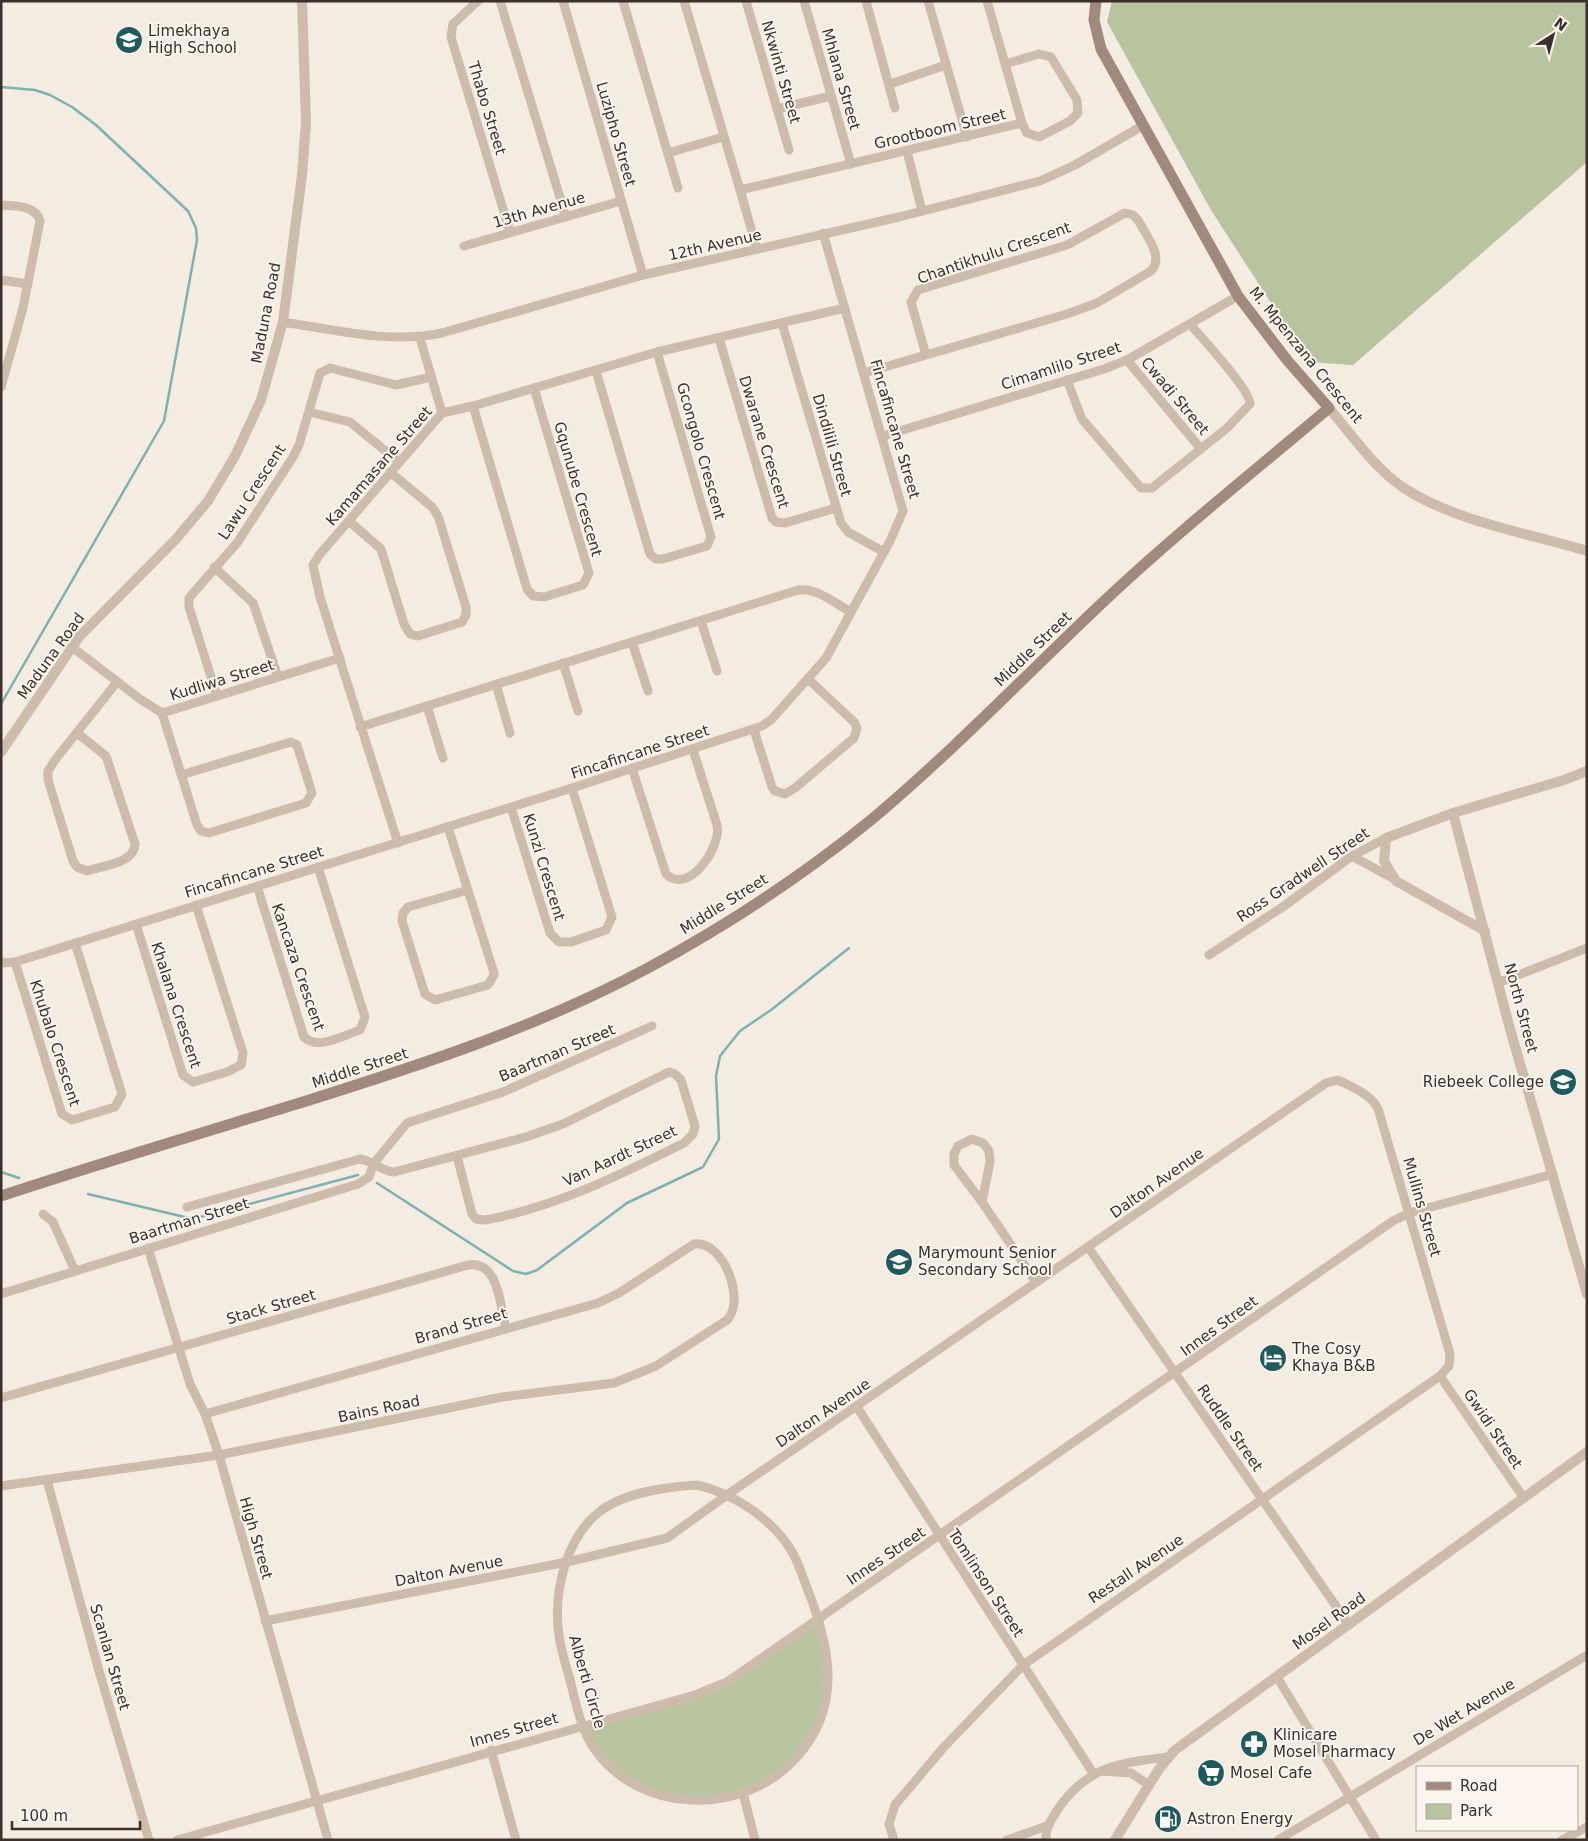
<svg xmlns="http://www.w3.org/2000/svg" width="1588" height="1841" font-family="'DejaVu Sans',sans-serif">
	<style>
		.green { fill: #b8c4a0 }
		.lines { fill: none; stroke-linecap: round; stroke-linejoin: round }
		.stream { stroke: #7fb0b2; stroke-width: 2.5 }
		.minor { stroke: #cdbbac; stroke-width: 9 }
		.tertiary { stroke: #cdbbac; stroke-width: 10 }
		.secondary { stroke: #a18a7d; stroke-width: 11 }
		.labels { text-anchor: middle; stroke-width: 4; stroke-linejoin: round; paint-order: stroke }
		.poi-label { font-size: 15px; fill: #3b302b; stroke: #fbf5ee; text-anchor: start }
		.street-label { font-size: 15px; fill: #3b302b; stroke: #fbf5ee }
	</style>
	<rect width="100%" height="100%" fill="#f4ebe1"/>
	<g class="green">
		<polygon points="1112,1 1587,1 1587,162 1353,365 1309,362 1211,210 1107,22"/>
		<polygon points="818,1621 825,1659 825,1702 814,1741 790,1766 723,1802 644,1789 591,1748 578,1728 716,1690"/>
	</g>
	<g class="lines">
		<g class="stream">
			<polyline points="1,87 35,90 50,95 72,107 96,125 188,211 196,228 197,240 164,421 1,704"/>
			<polyline points="1,1172 19,1178"/>
			<polyline points="377,1183 513,1271 526,1274 537,1270 627,1203 703,1167 719,1139 716,1076 720,1056 740,1031 771,1010 849,948"/>
			<polyline points="88,1194 193,1219 358,1175"/>
		</g>
		<g class="minor">
			<polyline points="478,1 453,24 451,37 510,232"/>
			<polyline points="500,1 566,217"/>
			<polyline points="563,1 643,275"/>
			<polyline points="623,1 678,188"/>
			<polyline points="684,1 740,190 1022,123"/>
			<polyline points="746,1 789,150"/>
			<polyline points="804,1 851,164"/>
			<polyline points="866,1 895,108"/>
			<polyline points="928,1 967,137"/>
			<polyline points="987,1 1022,123 1027,133 1039,137 1070,121 1078,113 1077,100 1051,57 1039,54 1005,64"/>
			<polyline points="890,84 946,65"/>
			<polyline points="777,109 831,96"/>
			<polyline points="907,151 922,211"/>
			<polyline points="668,153 723,137"/>
			<polyline points="740,190 757,249"/>
			<path d="M1,205C15,206 36,205 40,221L23,308L1,387"/>
			<polyline points="464,246 621,201"/>
			<polyline points="1,280 28,284"/>
			<path d="M283,322C336,330 390,344 442,333L643,275L899,217L1040,181L1075,165L1142,126"/>
			<polyline points="782,323 841,523 848,532 884,552"/>
			<polyline points="420,338 442,413"/>
			<polyline points="719,338 772,518 776,522 785,523 836,508"/>
			<polyline points="1127,360 1201,449"/>
			<polyline points="596,371 650,554 656,559 663,559 707,546 711,537 657,352"/>
			<path d="M864,373L1067,314L1097,303L1151,271C1165,257 1145,234 1138,220L1133,215L1125,213L1067,245L918,290L911,302L926,355"/>
			<path d="M1067,380L1082,419L1141,488H1152L1227,428L1250,404C1251,391 1201,337 1190,324"/>
			<polyline points="473,406 527,589 533,596 544,597 583,585 589,573 534,388"/>
			<polyline points="309,412 350,422 399,462"/>
			<polyline points="883,436 1104,369 1127,360 1238,296"/>
			<polyline points="349,521 381,549 404,624 410,634 418,636 462,622 466,615 466,607 438,516 432,507 390,472"/>
			<polyline points="214,567 253,603 278,677"/>
			<polyline points="701,621 717,671"/>
			<polyline points="632,642 648,691"/>
			<polyline points="72,647 140,699 162,713 340,658"/>
			<polyline points="563,663 578,711"/>
			<polyline points="496,684 510,733"/>
			<polyline points="217,696 189,607 189,598 237,543 293,457 299,445 320,373 330,368 396,385 431,377"/>
			<polyline points="427,706 443,758"/>
			<polyline points="162,713 197,825 201,831 209,833 306,803 312,793 297,745 291,742 181,775"/>
			<path d="M360,727L798,590C816,587 836,604 851,612"/>
			<polyline points="754,730 772,787 775,791 785,794 795,788 854,738 857,728 854,722 808,679"/>
			<path d="M77,733L106,756L135,844C135,863 102,866 87,871L77,867L73,861L48,780V771L55,760L117,682"/>
			<path d="M632,768L666,874C689,896 722,846 717,825L693,750"/>
			<polyline points="511,807 550,933 559,942 571,942 606,930 612,917 572,788"/>
			<polyline points="448,827 494,973 494,975 488,985 435,1000 425,994 402,921 403,913 408,907 468,890"/>
			<polyline points="398,843 320,597 313,565 320,554 442,413 473,406 657,352 845,308"/>
			<polyline points="1352,856 1396,880"/>
			<path d="M257,886L304,1037C318,1051 344,1035 360,1030L365,1017L318,867"/>
			<polyline points="136,924 183,1075 193,1082 227,1072 241,1065 243,1053 196,905"/>
			<polyline points="1209,955 1284,906 1352,856 1386,838"/>
			<polyline points="15,962 62,1114 72,1120 115,1107 122,1094 75,943"/>
			<polyline points="1,963 15,962 572,788 762,726 772,719 826,658 890,541 903,511 823,233"/>
			<polyline points="1498,983 1587,948"/>
			<polyline points="982,1202 990,1162 989,1151 983,1143 972,1139 958,1146 954,1154 954,1165 982,1202 1036,1282"/>
			<path d="M187,1207L360,1159C373,1161 382,1171 394,1172L526,1137L563,1124L669,1072L675,1074L681,1080L695,1126L693,1134L684,1143C620,1175 556,1207 485,1220L476,1219L472,1214L457,1156"/>
			<polyline points="43,1214 53,1222 75,1271"/>
			<polyline points="1088,1247 1349,1625"/>
			<polyline points="148,1248 190,1384 205,1414 219,1455 328,1840"/>
			<polyline points="1,1294 358,1184 369,1177 374,1163 407,1123 503,1092 652,1026"/>
			<polyline points="1440,1376 1523,1497"/>
			<path d="M1,1398L468,1265C499,1260 500,1306 506,1328"/>
			<polyline points="857,1407 1093,1773"/>
			<polyline points="47,1480 99,1671 149,1840"/>
			<path d="M697,1485C733,1493 771,1518 791,1550C799,1563 803,1578 809,1593C831,1650 842,1708 796,1758C743,1817 638,1815 593,1747C580,1727 575,1699 569,1676C565,1663 561,1649 559,1636C553,1594 565,1539 599,1512C625,1492 666,1487 697,1485Z"/>
			<path d="M1,1486L219,1455L502,1397L614,1383L656,1366L727,1320C746,1301 724,1240 694,1244L619,1293L598,1303L205,1414"/>
			<path d="M265,1621L567,1562L667,1538L727,1495L1326,1083L1338,1080C1352,1087 1375,1096 1379,1112L1450,1354L1449,1366L1440,1376L1023,1665L943,1748L895,1805L889,1824L894,1840"/>
			<polyline points="1277,1677 1376,1840"/>
			<polyline points="491,1750 516,1840"/>
			<polyline points="1101,1771 1131,1773 1149,1785"/>
			<polyline points="743,1793 755,1840"/>
			<polyline points="177,1840 695,1695 727,1682 1393,1221 1409,1213 1553,1174"/>
			<polyline points="1007,1840 1047,1826"/>
			<path d="M1046,1840C1045,1829 1051,1821 1056,1812C1085,1767 1118,1763 1168,1757"/>
			<polyline points="1278,1840 1587,1655"/>
			<polyline points="1562,1840 1587,1827"/>
		</g>
		<g class="tertiary">
			<path d="M1329,408C1352,435 1374,468 1404,488C1456,522 1528,533 1587,551"/>
			<polyline points="1,752 79,637 176,539 208,501 235,456 261,400 283,322 302,175 306,122 302,1"/>
			<polyline points="1453,813 1510,1029 1587,1294"/>
			<polyline points="1485,931 1396,881 1384,861 1386,838 1453,813 1564,780 1587,771"/>
			<polyline points="1115,1840 1159,1769 1175,1750 1587,1452"/>
		</g>
		<path class="secondary" d="M1,1196C101,1163 202,1133 303,1102C421,1065 538,1027 648,968C726,926 802,876 871,820C952,752 1025,676 1101,604C1174,535 1252,473 1329,408L1287,360L1238,296L1101,49L1094,20L1096,1"/>
	</g>
	<defs>
		<g id="school-disc" transform="scale(1.4375)"><circle r="9.5" fill="#1f5a5e" stroke="#fbf5ee"/><path d="M0-5L7-2L0 1L-7-2ZM-4 1L0 2.5L4 1V4Q0 6-4 4Z" fill="#fff"/></g>
		<g id="university-disc" transform="scale(1.4375)"><circle r="9.5" fill="#1f5a5e" stroke="#fbf5ee"/><path d="M0-5L7-2L0 1L-7-2ZM-4 1L0 2.5L4 1V4Q0 6-4 4Z" fill="#fff"/></g>
		<g id="hotel-disc" transform="scale(1.4375)"><circle r="9.5" fill="#1f5a5e" stroke="#fbf5ee"/><path d="M-6-4.5h1.5V1H6V5H4.5V3h-9V5H-6ZM-4 0a1.8 1.8 0 1 1 3.6 0ZM.5 0V-2.5h3Q6-2.5 6 0Z" fill="#fff"/></g>
		<g id="pharmacy-disc" transform="scale(1.4375)"><circle r="9.5" fill="#1f5a5e" stroke="#fbf5ee"/><path d="M-2-6h4v4h4v4h-4v4h-4v-4h-4v-4h4Z" fill="#fff"/></g>
		<g id="supermarket-disc" transform="scale(1.4375)"><circle r="9.5" fill="#1f5a5e" stroke="#fbf5ee"/><path d="M-6-5.5h2.5l.6 2H6L4.5 2H-2.5L-4.4-4H-6ZM-1.5 3.2a1.3 1.3 0 1 0 .1 0ZM3 3.2a1.3 1.3 0 1 0 .1 0Z" fill="#fff"/></g>
		<g id="fuel-disc" transform="scale(1.4375)"><circle r="9.5" fill="#1f5a5e" stroke="#fbf5ee"/><path d="M-5.5-6h7V0h2V4h1.3V-2.5L3-4.5l.8-.8L6-3V5H2.5V1h-1V6h-7ZM-4.2-4.7v3.2H.2V-4.7Z" fill="#fff"/></g>
	</defs>
	<g fill-rule="evenodd">
		<use href="#school-disc" x="129" y="40"/>
		<use href="#university-disc" x="1563" y="1082"/>
		<use href="#school-disc" x="899" y="1262"/>
		<use href="#hotel-disc" x="1273" y="1358"/>
		<use href="#pharmacy-disc" x="1254" y="1744"/>
		<use href="#supermarket-disc" x="1211" y="1773"/>
		<use href="#fuel-disc" x="1168" y="1819"/>
	</g>
	<g class="labels">
		<g class="poi-label">
			<text x="148" y="36">Limekhaya<tspan x="148" dy="17">High School</tspan></text>
			<text x="1544" y="1087" text-anchor="end">Riebeek College</text>
			<text x="918" y="1258">Marymount Senior<tspan x="918" dy="17">Secondary School</tspan></text>
			<text x="1292" y="1354">The Cosy<tspan x="1292" dy="17">Khaya B&amp;B</tspan></text>
			<text x="1273" y="1740">Klinicare<tspan x="1273" dy="17">Mosel Pharmacy</tspan></text>
			<text x="1230" y="1778">Mosel Cafe</text>
			<text x="1187" y="1824">Astron Energy</text>
		</g>
		<g class="street-label">
			<text transform="translate(781 72) rotate(74)" y="5">Nkwinti Street</text>
			<text transform="translate(841 79) rotate(74)" y="5">Mhlana Street</text>
			<text transform="translate(487 108) rotate(73)" y="5">Thabo Street</text>
			<text transform="translate(940 129) rotate(-13)" y="5">Grootboom Street</text>
			<text transform="translate(616 134) rotate(74)" y="5">Luzipho Street</text>
			<text transform="translate(539 210) rotate(-16)" y="5">13th Avenue</text>
			<text transform="translate(715 245) rotate(-13)" y="5">12th Avenue</text>
			<text transform="translate(994 253) rotate(-19)" y="5">Chantikhulu Crescent</text>
			<text transform="translate(266 313) rotate(-79)" y="5">Maduna Road</text>
			<text transform="translate(1306 355) rotate(51)" y="5">M. Mpenzana Crescent</text>
			<text transform="translate(1061 366) rotate(-18)" y="5">Cimamlilo Street</text>
			<text transform="translate(1175 396) rotate(50)" y="5">Cwadi Street</text>
			<text transform="translate(895 429) rotate(74)" y="5">Fincafincane Street</text>
			<text transform="translate(764 442) rotate(73)" y="5">Dwarane Crescent</text>
			<text transform="translate(832 445) rotate(74)" y="5">Dindilili Street</text>
			<text transform="translate(701 451) rotate(74)" y="5">Gcongolo Crescent</text>
			<text transform="translate(379 466) rotate(-49)" y="5">Kamamasane Street</text>
			<text transform="translate(578 489) rotate(74)" y="5">Gqunube Crescent</text>
			<text transform="translate(252 492) rotate(-57)" y="5">Lawu Crescent</text>
			<text transform="translate(1033 649) rotate(-44)" y="5">Middle Street</text>
			<text transform="translate(51 656) rotate(-54)" y="5">Maduna Road</text>
			<text transform="translate(222 680) rotate(-17)" y="5">Kudliwa Street</text>
			<text transform="translate(640 752) rotate(-18)" y="5">Fincafincane Street</text>
			<text transform="translate(544 867) rotate(73)" y="5">Kunzi Crescent</text>
			<text transform="translate(254 872) rotate(-17)" y="5">Fincafincane Street</text>
			<text transform="translate(1303 875) rotate(-34)" y="5">Ross Gradwell Street</text>
			<text transform="translate(724 904) rotate(-32)" y="5">Middle Street</text>
			<text transform="translate(298 967) rotate(71)" y="5">Kancaza Crescent</text>
			<text transform="translate(176 1005) rotate(72)" y="5">Khalana Crescent</text>
			<text transform="translate(1521 1008) rotate(75)" y="5">North Street</text>
			<text transform="translate(55 1043) rotate(72)" y="5">Khubalo Crescent</text>
			<text transform="translate(557 1053) rotate(-23)" y="5">Baartman Street</text>
			<text transform="translate(360 1068) rotate(-18)" y="5">Middle Street</text>
			<text transform="translate(620 1156) rotate(-25)" y="5">Van Aardt Street</text>
			<text transform="translate(1157 1183) rotate(-35)" y="5">Dalton Avenue</text>
			<text transform="translate(1422 1207) rotate(74)" y="5">Mullins Street</text>
			<text transform="translate(189 1221) rotate(-17)" y="5">Baartman Street</text>
			<text transform="translate(271 1307) rotate(-16)" y="5">Stack Street</text>
			<text transform="translate(461 1326) rotate(-16)" y="5">Brand Street</text>
			<text transform="translate(1219 1326) rotate(-36)" y="5">Innes Street</text>
			<text transform="translate(379 1409) rotate(-12)" y="5">Bains Road</text>
			<text transform="translate(823 1413) rotate(-34)" y="5">Dalton Avenue</text>
			<text transform="translate(1230 1428) rotate(55)" y="5">Ruddle Street</text>
			<text transform="translate(1493 1429) rotate(56)" y="5">Gwidi Street</text>
			<text transform="translate(256 1538) rotate(74)" y="5">High Street</text>
			<text transform="translate(886 1556) rotate(-34)" y="5">Innes Street</text>
			<text transform="translate(1136 1569) rotate(-34)" y="5">Restall Avenue</text>
			<text transform="translate(449 1571) rotate(-11)" y="5">Dalton Avenue</text>
			<text transform="translate(986 1583) rotate(57)" y="5">Tomlinson Street</text>
			<text transform="translate(1329 1621) rotate(-36)" y="5">Mosel Road</text>
			<text transform="translate(110 1657) rotate(74)" y="5">Scanlan Street</text>
			<text transform="translate(587 1682) rotate(74)" y="5">Alberti Circle</text>
			<text transform="translate(1464 1712) rotate(-31)" y="5">De Wet Avenue</text>
			<text transform="translate(514 1730) rotate(-16)" y="5">Innes Street</text>
		</g>
	</g>
	<rect width="1588" height="1841" fill="none" stroke="#3b302b" stroke-width="5"/>
	<rect x="1416" y="1766" width="162" height="65" fill="#fbf5ee" stroke="#aea6a0"/>
	<rect x="1426" y="1782" width="25" height="8" fill="#a18a7d" stroke="#aea6a0"/>
	<text x="1460" y="1791" font-size="15" fill="#3b302b">Road</text>
	<rect x="1426" y="1804" width="25" height="15" fill="#b8c4a0" stroke="#aea6a0"/>
	<text x="1460" y="1816" font-size="15" fill="#3b302b">Park</text>
	<g transform="translate(1553 35) rotate(36)" stroke="#fbf5ee" stroke-width="4" paint-order="stroke">
	<path d="M0-4L9 19L0 12L-9 19Z" fill="#3b302b"/>
	<text y="-8" font-size="14" font-weight="bold" text-anchor="middle" fill="#3b302b">N</text>
	</g>
	<path d="M12 1821v8h128v-8" fill="none" stroke="#3b302b" stroke-width="2.5"/>
	<text x="20" y="1821" font-size="15" fill="#3b302b" stroke="#fbf5ee" stroke-width="4" paint-order="stroke">100 m</text>
</svg>
